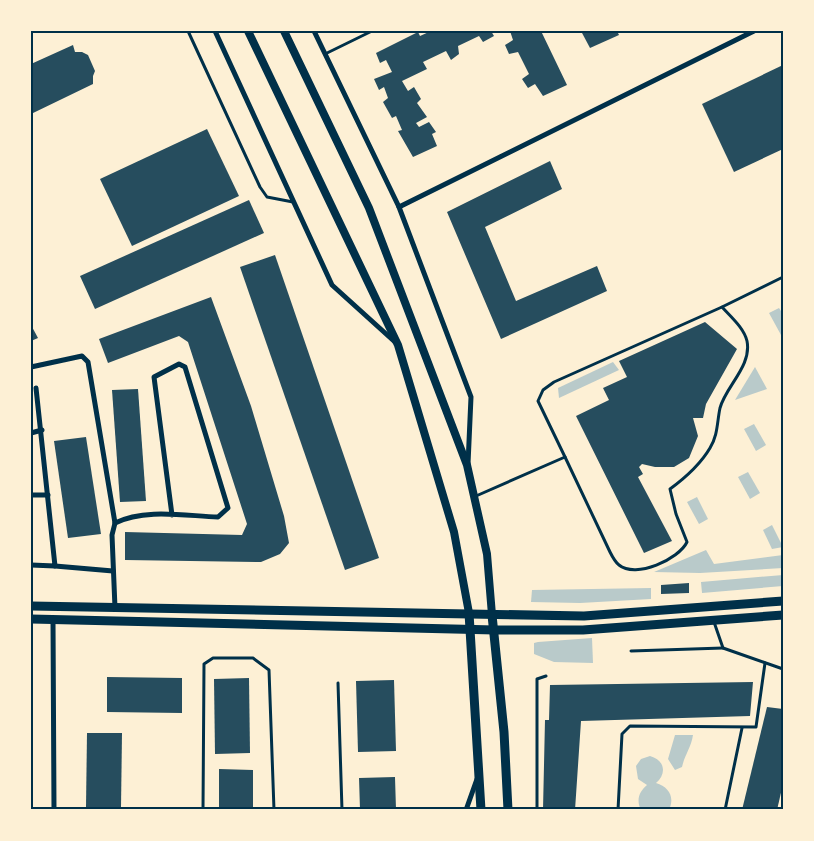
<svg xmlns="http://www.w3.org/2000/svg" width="814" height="841" font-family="'Noto Sans',sans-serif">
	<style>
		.green { fill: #b9caca }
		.building { fill: #264d5e }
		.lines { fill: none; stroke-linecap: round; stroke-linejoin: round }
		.service { stroke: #003049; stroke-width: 3 }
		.minor { stroke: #003049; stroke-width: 5 }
		.tertiary { stroke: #003049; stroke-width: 8 }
		.secondary { stroke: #003049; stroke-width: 9 }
		.neatline { fill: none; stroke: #003049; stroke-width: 2 }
	</style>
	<rect width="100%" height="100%" fill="#fdf0d5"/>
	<g class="green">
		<polygon points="779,308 783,314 781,335 769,313"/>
		<polygon points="613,362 619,370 559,398 558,388"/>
		<polygon points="755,367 767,389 735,400"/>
		<polygon points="754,424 766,445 756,451 744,429"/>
		<polygon points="748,472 760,493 750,499 738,477"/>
		<polygon points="697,497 708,519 699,524 687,502"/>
		<polygon points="772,525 783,547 772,549 763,530"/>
		<polygon points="706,550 714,564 783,555 783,568 700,573 654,572"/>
		<polygon points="783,575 783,586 702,593 701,582"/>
		<polygon points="651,588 651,599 580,603 531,602 532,590"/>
		<polygon points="592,638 593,663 554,662 534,654 534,643 538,642"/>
		<path d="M675,735H693C691,748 685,754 682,767L675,770L668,759Z"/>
		<path d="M650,756C665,760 667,774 656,783C669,787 675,797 669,810H641C636,800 639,792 647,785L638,779L636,766L641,759Z"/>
	</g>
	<g class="building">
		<polygon points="431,31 491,31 494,36 483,42 479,36 458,46 459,54 451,60 446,51 423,62 427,69 402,81 408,91 414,87 421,99 417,103 427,117 416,123 419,127 429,122 436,132 432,134 437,146 413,157 398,131 402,130 396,116 392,118 383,102 388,98 384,87 379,90 374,79 392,72 386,60 380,63 376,53 418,32 420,36"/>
		<polygon points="510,31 541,31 567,85 543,96 535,84 528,88 522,79 529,74 518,52 509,54 505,45 513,40"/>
		<polygon points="581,31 617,31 619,35 590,48"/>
		<polygon points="73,45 75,52 82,52 88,55 95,71 93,76 93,84 31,114 31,64"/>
		<polygon points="783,65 783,149 734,172 702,104"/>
		<polygon points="207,129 239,196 132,246 100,179"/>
		<polygon points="550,161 562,189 485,227 516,301 597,266 607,291 501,339 447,212"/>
		<polygon points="249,200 264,233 95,309 80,276"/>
		<polygon points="275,255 379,558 345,570 240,267"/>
		<polygon points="211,297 251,406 284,516 289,543 280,554 261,562 125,560 125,532 242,535 247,524 188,342 179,336 108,363 99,339"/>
		<polygon points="705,322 737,349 706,404 703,418 693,418 698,436 689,458 674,467 655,467 642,464 639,467 643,474 638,477 672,541 644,553 576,416 609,400 603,388 627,377 619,361"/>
		<polygon points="31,325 38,338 31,341"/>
		<polygon points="138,389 146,501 120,502 112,390"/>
		<polygon points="86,437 101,534 68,538 54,441"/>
		<polygon points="689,583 689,593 661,594 661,585"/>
		<polygon points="107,677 182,678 182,713 107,712"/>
		<polygon points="249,678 250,753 215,754 214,679"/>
		<polygon points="394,680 396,751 358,752 356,681"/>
		<polygon points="753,682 750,716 581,721 575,810 543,810 545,720 549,720 550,685"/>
		<polygon points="767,707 783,709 783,784 777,810 742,810"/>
		<polygon points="87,733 122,733 121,808 86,807"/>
		<polygon points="219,769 253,770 253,810 219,810"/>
		<polygon points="395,777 396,810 360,810 359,778"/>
	</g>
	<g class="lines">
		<g class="service">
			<polyline points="188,31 260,187 267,197 293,202"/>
			<polyline points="325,54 372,31"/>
			<polyline points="565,457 538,401 543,390 554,382 722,307 783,277"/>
			<path d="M476,496L565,457L610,552C612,556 615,562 619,565C636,579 679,559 687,542L676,514L670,489C685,478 700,465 710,448C718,435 717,422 720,408C726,386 752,366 747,341C744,328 731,317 722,307"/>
			<polyline points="714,622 723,648 783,669"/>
			<polyline points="631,651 723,648"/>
			<polyline points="338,683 342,810"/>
			<polyline points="203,810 204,664 213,658 253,658 269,670 274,810"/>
			<polyline points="537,810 537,679 546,676"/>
			<polyline points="618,810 622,734 630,726 756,727 765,663"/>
			<polyline points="725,810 742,728"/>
		</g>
		<g class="minor">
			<polyline points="215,31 332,285 395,342"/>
			<polyline points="314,31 399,207 471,397 468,464"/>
			<polyline points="399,207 754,31"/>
			<polyline points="31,367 82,356 88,362 115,523 112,535 115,608"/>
			<polyline points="31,433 42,430"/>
			<polyline points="31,495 48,495"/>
			<path d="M115,523C145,508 186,516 218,517L228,508L185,367L179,364L154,377L172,515"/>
			<polyline points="31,565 55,566 36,388"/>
			<polyline points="55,566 113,571"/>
			<polyline points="53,620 54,810"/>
			<polyline points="466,810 477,779"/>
		</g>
		<g class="tertiary">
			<polyline points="248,31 398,345 454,532 469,613"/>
			<polyline points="284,31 369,208 467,465 487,554 492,615"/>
		</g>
		<g class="secondary">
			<polyline points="31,606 584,616 783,601"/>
			<polyline points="469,613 481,810"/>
			<polyline points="492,615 504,732 508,810"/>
			<polyline points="31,619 495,630 583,630 783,615"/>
		</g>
	</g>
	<rect width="814" height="841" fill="none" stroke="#fdf0d5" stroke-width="65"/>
	<rect x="32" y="32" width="750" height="776" class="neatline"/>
</svg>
